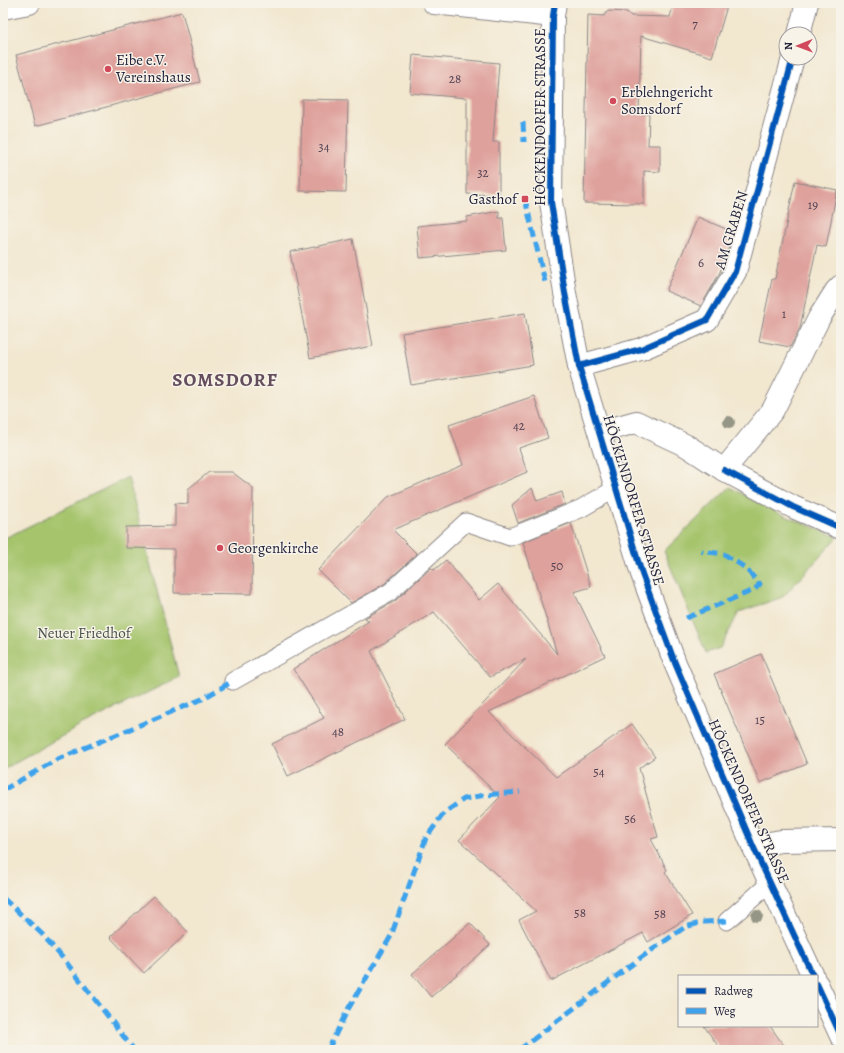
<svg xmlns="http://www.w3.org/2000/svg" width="844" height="1053" font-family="Alegreya,serif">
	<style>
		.green { fill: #a5c46c; stroke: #647354 }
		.building { fill: #dfa19c }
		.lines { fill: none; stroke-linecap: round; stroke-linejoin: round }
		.lane-casing { stroke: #8a8485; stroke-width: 19 }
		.street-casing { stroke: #8a8485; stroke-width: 24 }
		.lane { stroke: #fff; stroke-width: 17 }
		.street { stroke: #fff; stroke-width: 22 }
		.quiet { stroke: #3ea2ec; stroke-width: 5; stroke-dasharray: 10 5; stroke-linecap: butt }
		.cycleway-casing { stroke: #f7f3e8; stroke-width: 8 }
		.cycleway { stroke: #0057b8; stroke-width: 6 }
		.tree { fill: #959686 }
		.poi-dot { fill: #d1495b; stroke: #f7f3e8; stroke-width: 1.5 }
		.labels { text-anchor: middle; stroke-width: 3; stroke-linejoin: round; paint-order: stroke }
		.number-label { font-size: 13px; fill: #514253 }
		.poi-label { font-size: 15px; fill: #22223b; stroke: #f7f3e8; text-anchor: start }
		.street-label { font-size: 15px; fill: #22223b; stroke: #f7f3e8 }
		.park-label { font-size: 15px; fill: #49534a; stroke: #f7f3e8 }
		.district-label { font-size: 19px; font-weight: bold; letter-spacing: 1px; fill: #644e5d; stroke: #f7f3e8 }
	</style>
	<rect width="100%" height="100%" fill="#f7f3e8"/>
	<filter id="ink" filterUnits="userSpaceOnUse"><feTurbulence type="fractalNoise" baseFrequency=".025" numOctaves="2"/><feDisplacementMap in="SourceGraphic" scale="8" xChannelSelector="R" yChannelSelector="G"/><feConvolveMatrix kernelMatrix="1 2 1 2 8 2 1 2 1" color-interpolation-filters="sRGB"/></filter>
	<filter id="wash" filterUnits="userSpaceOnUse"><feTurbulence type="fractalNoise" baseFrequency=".012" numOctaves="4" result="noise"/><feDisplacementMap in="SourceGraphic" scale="16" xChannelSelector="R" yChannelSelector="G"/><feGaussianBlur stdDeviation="0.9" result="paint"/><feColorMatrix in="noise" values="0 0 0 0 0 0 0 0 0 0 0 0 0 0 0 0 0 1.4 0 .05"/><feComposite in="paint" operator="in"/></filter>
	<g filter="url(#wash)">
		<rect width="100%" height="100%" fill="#f2e7cf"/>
		<g class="green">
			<polygon points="128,477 179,677 84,724 3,769 3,539"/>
			<polygon points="730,487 778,513 838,537 783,597 739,612 720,648 706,653 664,551"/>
		</g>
		<g id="blocks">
			<g class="building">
				<polygon points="674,3 728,3 712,57 641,36 639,114 649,114 648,145 660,145 660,172 644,171 644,204 584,203 588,15 604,16 608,11 627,12 631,16 670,17"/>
				<polygon points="182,12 200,82 35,126 16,55"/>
				<polygon points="413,55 499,63 493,142 499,142 499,195 467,194 467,98 410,93"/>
				<polygon points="302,99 348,100 346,192 300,191"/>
				<polygon points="795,181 837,190 826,247 817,245 800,328 790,347 759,341 772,279 775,279"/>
				<polygon points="499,211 499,218 503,218 506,250 420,258 417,226 467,221 467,217"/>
				<polygon points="698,217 733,232 725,260 719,274 701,306 666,291"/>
				<polygon points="353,239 373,346 310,358 290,252"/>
				<polygon points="525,313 533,365 411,385 402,333"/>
				<polygon points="534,396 548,438 519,448 527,472 393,530 417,554 384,584 351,603 318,570 388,497 463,465 449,425"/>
				<polygon points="209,472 232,472 253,488 252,594 174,593 174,549 126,548 126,527 175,526 175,503 188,504 188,489"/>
				<polygon points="532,488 537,501 562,492 565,504 518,523 512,505"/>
				<polygon points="571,523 591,587 574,592 605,656 489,712 556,777 632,724 655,757 639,768 658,837 651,839 667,870 665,872 692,915 648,942 643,933 551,981 519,920 536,911 459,840 500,797 445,744 526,659 490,677 434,612 371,651 405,719 288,776 272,744 324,718 293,669 369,621 365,618 395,601 431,568 434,570 446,560 479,600 498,584 557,654 523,542"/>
				<polygon points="761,654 807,764 760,783 714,674"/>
				<polygon points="154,896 188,932 144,973 110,937"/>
				<polygon points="470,923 490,945 431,997 412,974"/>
				<polygon points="704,1026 770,1026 787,1050 721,1050"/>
			</g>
		</g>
	</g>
	<g filter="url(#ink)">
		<use href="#blocks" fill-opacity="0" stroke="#8a8485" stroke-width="1"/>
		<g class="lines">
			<g class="lane-casing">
				<g id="lane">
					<polyline points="233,681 390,592 466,522 510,537 580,509 617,488"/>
					<polyline points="727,921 770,883"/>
				</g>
			</g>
			<g class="street-casing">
				<g id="street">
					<polyline points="434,3 553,16"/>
					<polyline points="555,3 553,16 551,202 565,293 579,366 642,574 675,663 753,846 813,976"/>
					<polyline points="3,8 29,3"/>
					<polyline points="799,34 807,3"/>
					<polyline points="579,366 641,349 707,320 735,272 793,58"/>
					<polyline points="600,432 636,422 687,446 724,470 773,410 819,318 836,291 841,286"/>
					<polyline points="724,470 793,507 841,528"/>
					<polyline points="753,846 781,841 841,840"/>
					<polyline points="817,984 841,1036"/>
				</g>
			</g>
			<use href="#lane" class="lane"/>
			<use href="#street" class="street"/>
			<g class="quiet">
				<polyline points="523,122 524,142"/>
				<polyline points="525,199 545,282"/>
				<polyline points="686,618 754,590 760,584 744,567 724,554 701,551"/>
				<polyline points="3,790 58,759 202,699 233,681"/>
				<polyline points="3,898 42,934 66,962 134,1050"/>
				<polyline points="328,1050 347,1011 391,936 426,838 444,813 464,799 485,795 520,792"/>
				<polyline points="519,1050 639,959 685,927 704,922 727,921"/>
			</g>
			<g class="cycleway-casing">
				<g id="cycleway">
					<polyline points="555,3 553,16 551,202 565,293 579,366 642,574 675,663 753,846 813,976"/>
					<polyline points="579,366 641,349 707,320 735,272 793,58"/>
					<polyline points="724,470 793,507 841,528"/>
					<polyline points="817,984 841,1036"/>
				</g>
			</g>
			<use href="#cycleway" class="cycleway"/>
		</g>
		<g class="tree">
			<circle cx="729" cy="422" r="6"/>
			<circle cx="757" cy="916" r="6"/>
		</g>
	</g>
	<g class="poi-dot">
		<circle cx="108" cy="69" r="4"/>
		<circle cx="613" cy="101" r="4"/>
		<rect x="521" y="195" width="8" height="8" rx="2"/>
		<circle cx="220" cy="548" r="4"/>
	</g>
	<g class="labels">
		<g class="number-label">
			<text x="695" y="28">7</text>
			<text x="455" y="83">28</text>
			<text x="324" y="151">34</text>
			<text x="483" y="177">32</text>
			<text x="813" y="209">19</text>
			<text x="701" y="267">6</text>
			<text x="784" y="318">1</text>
			<text x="519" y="430">42</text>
			<text x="557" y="570">50</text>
			<text x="760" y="724">15</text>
			<text x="338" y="736">48</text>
			<text x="599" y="776">54</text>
			<text x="630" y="823">56</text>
			<text x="580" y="917">58</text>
			<text x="660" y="918">58</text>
		</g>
		<g class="poi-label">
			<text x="116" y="65">Eibe e.V.<tspan x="116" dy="17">Vereinshaus</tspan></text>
			<text x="621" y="97">Erblehngericht<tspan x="621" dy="17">Somsdorf</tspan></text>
			<text x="517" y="204" text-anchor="end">Gasthof</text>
			<text x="228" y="553">Georgenkirche</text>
		</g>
		<g class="street-label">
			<text transform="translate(540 117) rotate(-90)" y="5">HÖCKENDORFER STRASSE</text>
			<text transform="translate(731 230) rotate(-73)" y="5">AM GRABEN</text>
			<text transform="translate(634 500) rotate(73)" y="5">HÖCKENDORFER STRASSE</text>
			<text transform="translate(749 801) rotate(66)" y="5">HÖCKENDORFER STRASSE</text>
		</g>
		<g class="park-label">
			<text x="84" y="638">Neuer Friedhof</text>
		</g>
		<g class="district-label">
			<text x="225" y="386">SOMSDORF</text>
		</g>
	</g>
	<rect width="844" height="1053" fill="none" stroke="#f7f3e8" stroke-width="16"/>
	<rect x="678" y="975" width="140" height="52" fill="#f7f3e8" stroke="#a29fa3"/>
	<rect x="686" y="988" width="20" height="6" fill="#0057b8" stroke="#a29fa3"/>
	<text x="714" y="995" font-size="12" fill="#22223b">Radweg</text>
	<rect x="686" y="1008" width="20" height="6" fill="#3ea2ec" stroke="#a29fa3"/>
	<text x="714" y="1015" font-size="12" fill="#22223b">Weg</text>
	<g transform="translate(798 46) rotate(269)"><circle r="19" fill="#f7f3e8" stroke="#a29fa3"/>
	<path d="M0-3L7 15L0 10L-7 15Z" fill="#d1495b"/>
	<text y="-6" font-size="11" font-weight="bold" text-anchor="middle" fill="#22223b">N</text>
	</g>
</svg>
